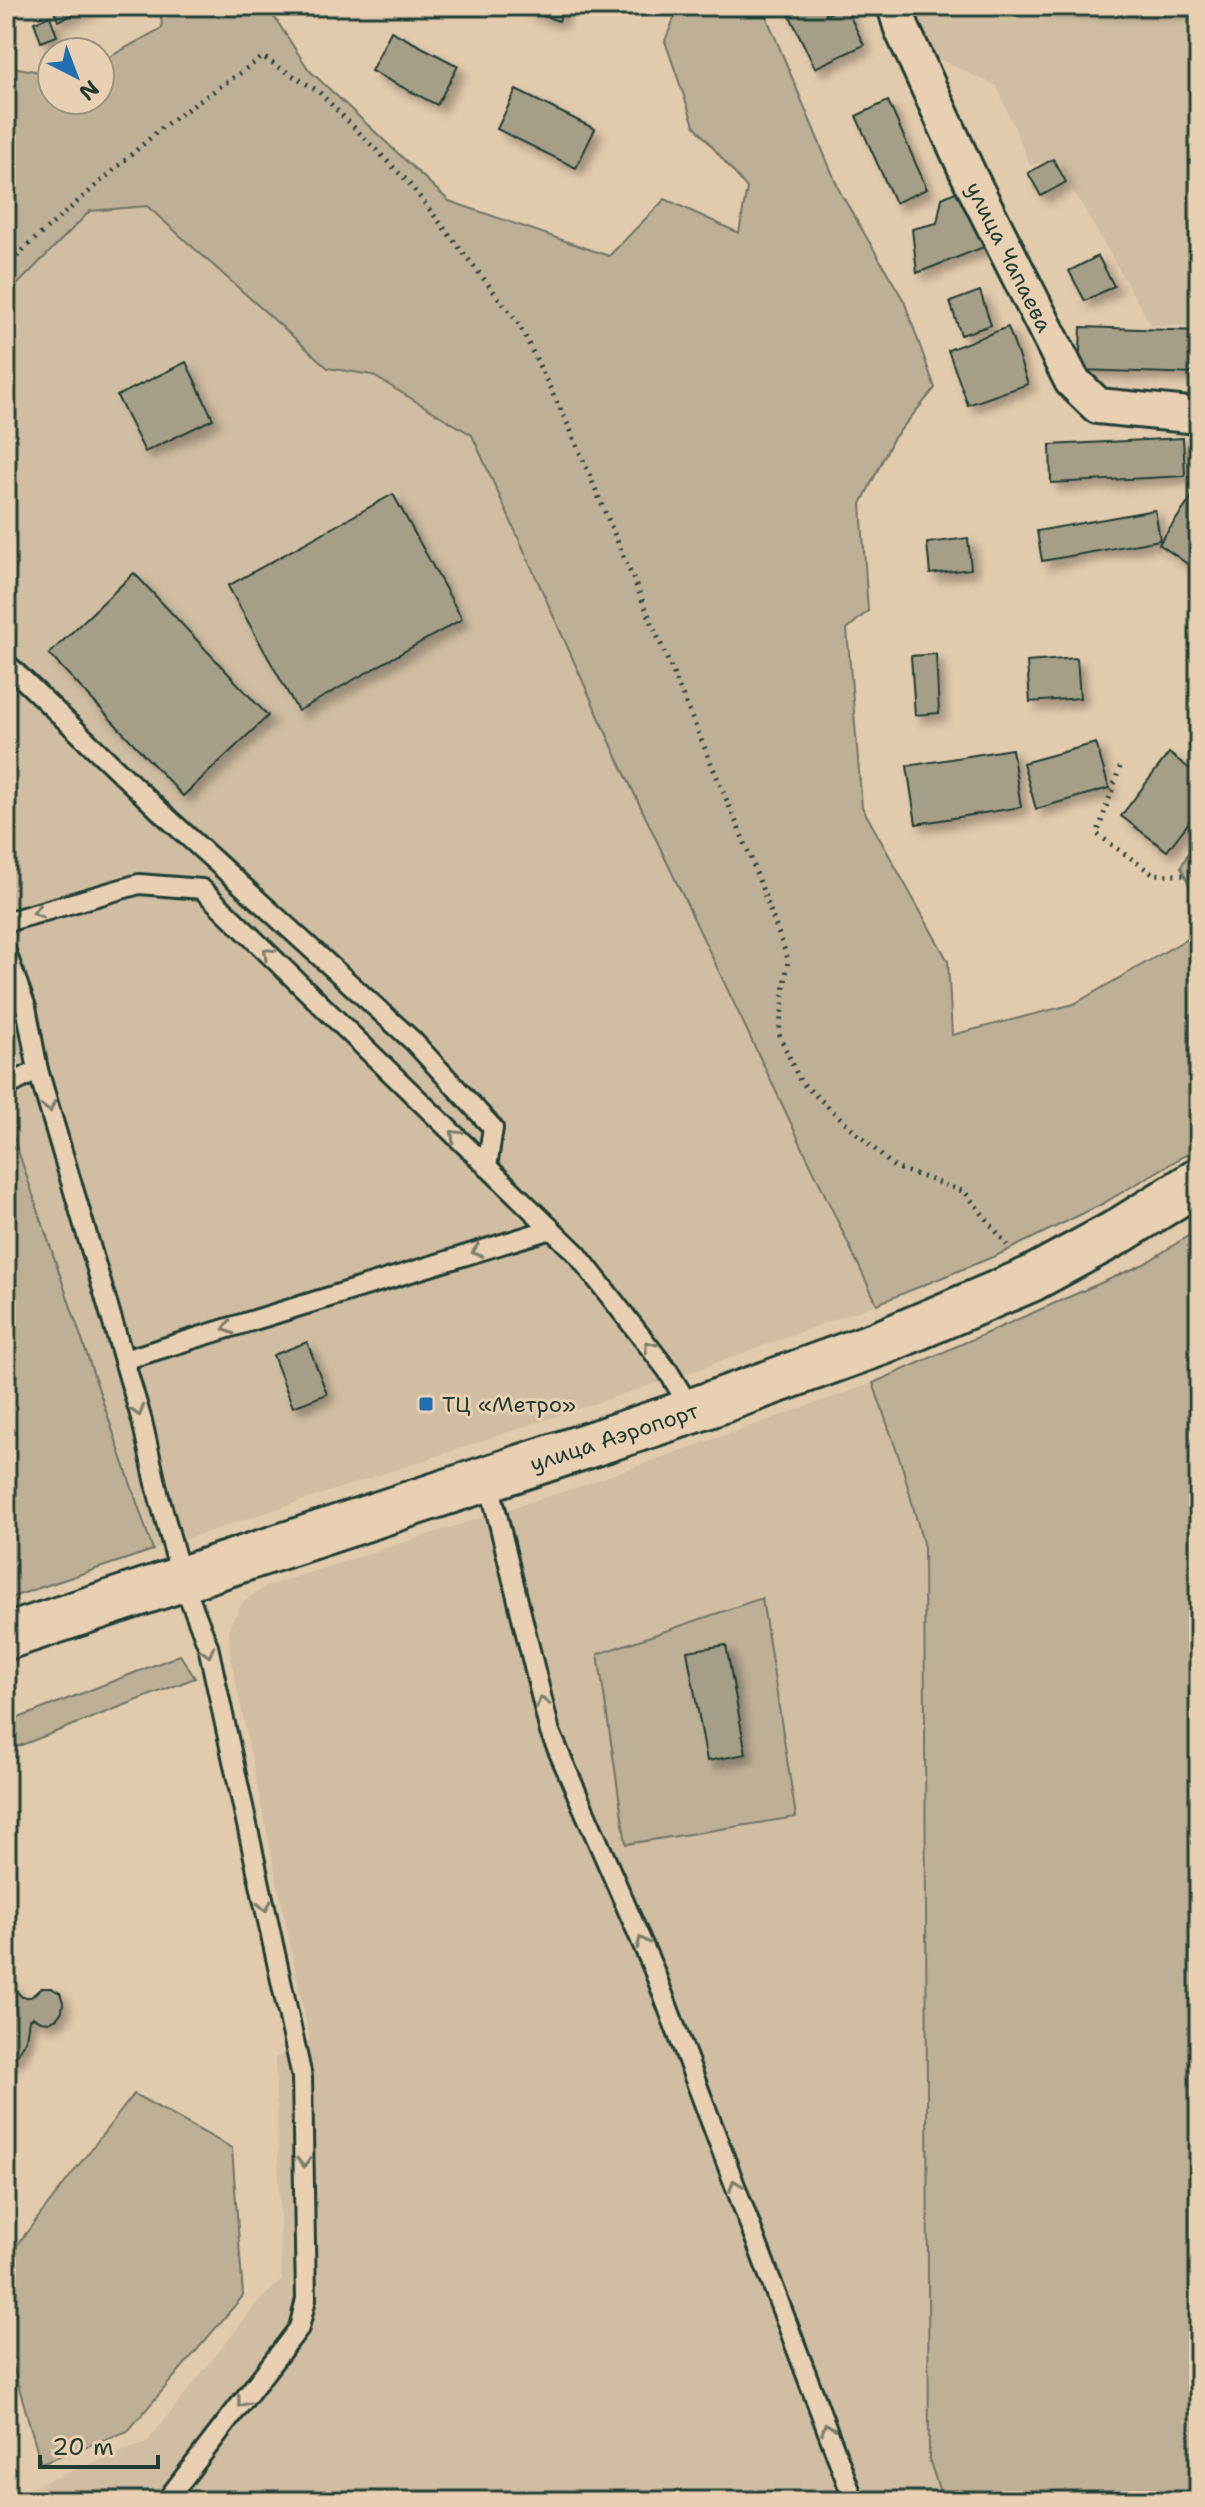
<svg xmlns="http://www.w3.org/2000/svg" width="1205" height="2507" font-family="'Shantell Sans',sans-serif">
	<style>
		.built { fill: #d0bda2 }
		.green { fill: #beb097; stroke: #6e7666; stroke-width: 2 }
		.building { fill: #a59f88; stroke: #1f3d34; stroke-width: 2; filter: url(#shadow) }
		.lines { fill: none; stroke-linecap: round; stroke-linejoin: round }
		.service-casing { stroke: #1f3d34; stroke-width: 24 }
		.minor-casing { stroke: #1f3d34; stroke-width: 40 }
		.secondary-casing { stroke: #1f3d34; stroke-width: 50 }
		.path { stroke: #1f3d34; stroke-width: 5; stroke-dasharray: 2 6; stroke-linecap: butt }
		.service { stroke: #ead0b2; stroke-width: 18 }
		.minor { stroke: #ead0b2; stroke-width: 34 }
		.secondary { stroke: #ead0b2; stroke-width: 44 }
		.oneway { stroke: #7a7f6d }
		.poi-dot { fill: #1f6fb2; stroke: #ead0b2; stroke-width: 3 }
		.labels { text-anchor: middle; stroke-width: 6; stroke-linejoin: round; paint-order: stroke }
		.street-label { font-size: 22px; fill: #1f3d34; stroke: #ead0b2 }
		.poi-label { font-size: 22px; fill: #1f3d34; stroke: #ead0b2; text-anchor: start }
	</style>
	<defs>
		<filter id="shadow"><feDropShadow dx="7" dy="7" stdDeviation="4" flood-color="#0004"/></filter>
	</defs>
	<rect width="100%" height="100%" fill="#e2caad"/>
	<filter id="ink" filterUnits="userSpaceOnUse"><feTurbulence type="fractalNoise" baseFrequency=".0125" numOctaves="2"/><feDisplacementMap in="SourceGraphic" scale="16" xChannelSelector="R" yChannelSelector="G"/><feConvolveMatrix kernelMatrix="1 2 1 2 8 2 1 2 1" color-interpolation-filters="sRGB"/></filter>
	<g filter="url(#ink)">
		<g class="built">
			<polygon points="876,6 1199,6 1199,326 1151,325 1056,160 1030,165 997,86 939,59 887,39"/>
			<polygon points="147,206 328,367 372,375 472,435 617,757 877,1304 705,1367 153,1550 9,1124 6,1124 6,296 90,211"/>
			<polygon points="873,1383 903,1469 924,1547 929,2459 943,2501 6,2501 6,2497 147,2442 259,2301 282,2280 275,2058 310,2040 230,1654 229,1627 243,1602 267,1586 578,1487"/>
		</g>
		<g class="green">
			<polygon points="160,6 267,6 309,70 449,201 609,256 665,199 739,233 747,188 694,125 665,41 679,6 762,6 840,192 904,301 935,388 893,439 861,504 868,611 847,629 862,807 948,961 952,1035 1074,1004 1199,932 1199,1147 1102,1204 1000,1254 877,1304 617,757 472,435 372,375 328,368 147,206 90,211 6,296 6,66 52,74 52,100 100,100 100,62 162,28"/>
			<polygon points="1199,832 1199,907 1181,867"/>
			<polygon points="9,1124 153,1550 6,1599 6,1125"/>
			<polygon points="1199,1229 1199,2501 943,2501 929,2459 924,1547 903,1469 873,1383 1144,1264"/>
			<polygon points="762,1598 796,1817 626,1844 598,1654"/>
			<polygon points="180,1655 195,1678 6,1751 6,1723"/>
			<polygon points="134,2094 232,2148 243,2296 128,2431 41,2463 6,2343 6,2259"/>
		</g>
		<g class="building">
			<polygon points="52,6 94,6 58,21"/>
			<polygon points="529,6 564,6 559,21 527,11"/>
			<polygon points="785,6 822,6 826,15 845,6 864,45 815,68"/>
			<polygon points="1043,6 1196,6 1196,11 1043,9"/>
			<polygon points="50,16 57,36 41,42 34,22"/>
			<polygon points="391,31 458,66 437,105 371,71"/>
			<polygon points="516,90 595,129 576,168 497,129"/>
			<polygon points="888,101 927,189 895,203 856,116"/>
			<polygon points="1053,159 1066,182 1041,196 1028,173"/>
			<polygon points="962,189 989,245 917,273 912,229 937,223 942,198"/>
			<polygon points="1098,256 1114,286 1085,301 1069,271"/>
			<polygon points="980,291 991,325 961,335 950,302"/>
			<polygon points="1008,327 1028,384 968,405 948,350"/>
			<polygon points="1081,327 1199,331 1199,374 1079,370"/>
			<polygon points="186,362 213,419 145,452 117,396"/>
			<polygon points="1183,438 1185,476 1051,483 1050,445"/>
			<polygon points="1199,487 1199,572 1159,544"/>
			<polygon points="393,494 462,619 298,711 228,586"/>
			<polygon points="1155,510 1160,540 1042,561 1037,531"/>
			<polygon points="968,538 971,569 930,574 927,543"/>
			<polygon points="134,573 268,716 183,796 49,654"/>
			<polygon points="936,654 939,713 915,715 911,656"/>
			<polygon points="1077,658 1080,698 1030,702 1027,662"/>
			<polygon points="1096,743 1109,788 1036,809 1023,763"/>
			<polygon points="1012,749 1021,807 916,824 907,766"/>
			<polygon points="1169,753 1199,776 1199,809 1167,851 1121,816"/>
			<polygon points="307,1342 327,1394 293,1407 273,1355"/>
			<polygon points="726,1645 746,1754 707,1761 687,1651"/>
			<polygon points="6,1980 22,1997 31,1997 41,1988 51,1988 60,1993 63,2002 62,2011 57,2018 49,2022 41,2021 33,2017 29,2019 26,2039 15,2058 6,2065"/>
		</g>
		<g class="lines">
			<g class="service-casing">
				<g id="service">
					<polyline points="6,663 162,813 413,1041 493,1128 487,1167"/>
					<polyline points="6,922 139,884 202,889 577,1254 668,1371 692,1411"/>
					<polyline points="6,952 26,1007 38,1070 142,1421 159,1497 182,1579 208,1646 302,2077 306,2299 299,2328 166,2501"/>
					<polyline points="6,1087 38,1070"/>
					<polyline points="124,1360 551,1229"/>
					<polyline points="488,1478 550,1732 653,1968 854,2501"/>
				</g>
			</g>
			<g class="minor-casing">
				<g id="minor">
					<path id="s1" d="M895,6L902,29L971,180L1072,381L1098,406L1199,416"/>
				</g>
			</g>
			<g class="secondary-casing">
				<g id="secondary">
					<path id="s2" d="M6,1637L692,1411L883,1342L1031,1279L1116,1233L1199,1181"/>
				</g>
			</g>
			<g class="path">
				<polyline points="6,268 26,247 165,125 263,57 318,91 408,182 519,324 570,429 749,853 788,959 779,1034 800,1081 894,1167 965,1192 1007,1245"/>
				<polyline points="1120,767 1097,834 1153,874 1199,876"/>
			</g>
			<use href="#service" class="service"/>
			<use href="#minor" class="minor"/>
			<use href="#secondary" class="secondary"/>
		</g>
		<defs><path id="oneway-chevron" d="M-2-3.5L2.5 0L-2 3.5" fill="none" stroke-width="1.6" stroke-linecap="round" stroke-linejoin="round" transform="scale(2)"/></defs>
		<g class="oneway">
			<use href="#oneway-chevron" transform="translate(38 912) rotate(164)"/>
			<use href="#oneway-chevron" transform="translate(268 953) rotate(-136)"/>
			<use href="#oneway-chevron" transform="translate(49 1107) rotate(74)"/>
			<use href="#oneway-chevron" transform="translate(455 1135) rotate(-136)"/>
			<use href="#oneway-chevron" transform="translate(477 1251) rotate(163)"/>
			<use href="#oneway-chevron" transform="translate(228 1328) rotate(163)"/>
			<use href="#oneway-chevron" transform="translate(649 1346) rotate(-128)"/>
			<use href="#oneway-chevron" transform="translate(138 1411) rotate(74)"/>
			<use href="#oneway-chevron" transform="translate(208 1652) rotate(75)"/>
			<use href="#oneway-chevron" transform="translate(542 1702) rotate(-104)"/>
			<use href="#oneway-chevron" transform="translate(265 1906) rotate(78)"/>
			<use href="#oneway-chevron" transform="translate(642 1942) rotate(-114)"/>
			<use href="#oneway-chevron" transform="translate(304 2162) rotate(89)"/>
			<use href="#oneway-chevron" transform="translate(735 2185) rotate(-111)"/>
			<use href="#oneway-chevron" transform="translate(242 2402) rotate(127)"/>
			<use href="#oneway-chevron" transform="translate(827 2428) rotate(-111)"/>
		</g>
	</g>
	<rect class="poi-dot" x="418" y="1396" width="16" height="16" rx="4"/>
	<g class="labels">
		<g class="street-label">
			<text dy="8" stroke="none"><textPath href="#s1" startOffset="276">улица Чапаева</textPath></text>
			<text dy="8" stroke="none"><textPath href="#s2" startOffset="640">улица Аэропорт</textPath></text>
		</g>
		<g class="poi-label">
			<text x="442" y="1412">ТЦ «Метро»</text>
		</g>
	</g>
	<rect width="1205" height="2507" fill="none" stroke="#ead0b2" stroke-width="32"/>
	<rect x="16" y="16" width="1173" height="2475" fill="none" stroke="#1f3d34" stroke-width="3" filter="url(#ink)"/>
	<g transform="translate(76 76) rotate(138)"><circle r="38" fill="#ead0b2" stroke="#999580" stroke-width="2"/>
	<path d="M0-6L14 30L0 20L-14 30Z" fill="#1f6fb2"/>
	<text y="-12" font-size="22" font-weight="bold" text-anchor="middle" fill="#1f3d34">N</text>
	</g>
	<path d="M40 2455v12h118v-12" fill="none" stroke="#1f3d34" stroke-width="4"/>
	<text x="52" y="2455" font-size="24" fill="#1f3d34" stroke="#ead0b2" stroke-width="6" paint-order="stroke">20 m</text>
</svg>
